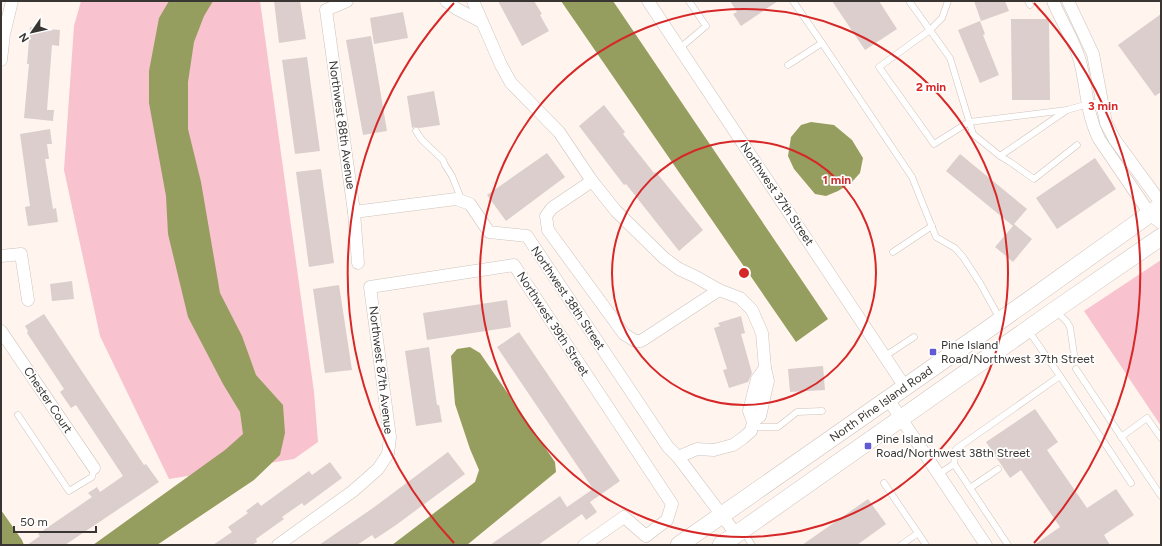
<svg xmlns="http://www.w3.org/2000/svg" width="1162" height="546" font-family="Figtree,sans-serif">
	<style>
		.green { fill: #f8c2ce }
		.water { fill: #959e5f }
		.building { fill: #dbcecc }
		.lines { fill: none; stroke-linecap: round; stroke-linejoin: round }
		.lane-casing { stroke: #ccc3bc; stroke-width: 7 }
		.street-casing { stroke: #ccc3bc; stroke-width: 13 }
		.secondary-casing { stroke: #ccc3bc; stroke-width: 18 }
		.lane { stroke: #fff; stroke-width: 6 }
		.street { stroke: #fff; stroke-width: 12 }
		.secondary { stroke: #fff; stroke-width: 17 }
		.ring { fill: none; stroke: #d62828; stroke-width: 2 }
		.poi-dot { fill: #615ad3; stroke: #fff; stroke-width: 1.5 }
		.labels { text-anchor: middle; stroke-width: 3.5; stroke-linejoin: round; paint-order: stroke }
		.street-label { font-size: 12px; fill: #383532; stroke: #fff }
		.poi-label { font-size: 12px; fill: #383532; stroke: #fff; text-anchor: start }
		.centre { fill: #d62828; stroke: #fff; stroke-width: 2 }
		.ring-label { font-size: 12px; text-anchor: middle; font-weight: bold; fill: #d62828; stroke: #fff; stroke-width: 3.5; stroke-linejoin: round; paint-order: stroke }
	</style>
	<rect width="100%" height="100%" fill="#fff5ee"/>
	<g class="green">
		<polygon points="81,1 260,1 314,392 318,442 294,459 169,479 100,336 64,170 74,26"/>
		<polygon points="1161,260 1161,426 1084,311"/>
	</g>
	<g class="water">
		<polygon points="169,1 213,1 204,16 194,42 188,82 188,129 201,182 220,293 242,336 256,375 283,405 285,433 280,455 254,480 157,545 93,545 225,450 243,434 240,412 223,384 188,317 168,234 166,196 149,103 149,71 159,18"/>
		<polygon points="561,1 613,1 828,319 796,342"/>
		<polygon points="811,122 834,125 852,140 863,158 860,173 851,183 838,191 826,196 815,194 794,169 788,156 791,137 801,125"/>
		<polygon points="470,347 480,353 555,462 556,472 467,545 392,545 475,482 479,470 470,449 455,404 451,356 457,349"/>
		<polygon points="1,510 22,540 24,545 1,545"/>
	</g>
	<g class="building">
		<polygon points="274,1 300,1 306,39 279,43"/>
		<polygon points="498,1 534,1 542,14 540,15 549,31 522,46"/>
		<polygon points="730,1 778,1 741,26 733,14 737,12"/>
		<polygon points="832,1 879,1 897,29 865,50"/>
		<polygon points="974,1 1005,1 1009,11 981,21"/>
		<polygon points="403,12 408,38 374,44 370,18"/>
		<polygon points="1161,14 1161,92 1155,96 1118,45"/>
		<polygon points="1011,19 1049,19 1050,100 1012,100"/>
		<polygon points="980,21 985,34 983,35 999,75 980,83 958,30"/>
		<polygon points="30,27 60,30 59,46 52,45 47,110 54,110 53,121 24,118 29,64 27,64"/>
		<polygon points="371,36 387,131 363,135 346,40"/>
		<polygon points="307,57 320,151 295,154 282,60"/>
		<polygon points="434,91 440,125 420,128 415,127 412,128 407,96"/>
		<polygon points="604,105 625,132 623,134 654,173 656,172 703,230 679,251 626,184 624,185 579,126"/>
		<polygon points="50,129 52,144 47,144 49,159 45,159 53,209 56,208 58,222 28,226 25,207 30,206 20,134"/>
		<polygon points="547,153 565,177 506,221 487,195"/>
		<polygon points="960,154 1027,209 1014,224 1032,239 1013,262 995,247 1013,226 946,171"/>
		<polygon points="1095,158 1116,189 1057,229 1036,198"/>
		<polygon points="321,169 334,263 309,267 296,172"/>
		<polygon points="72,281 74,299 52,301 50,284"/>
		<polygon points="339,285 352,370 325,373 313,289"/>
		<polygon points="507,300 511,327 427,340 423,313"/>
		<polygon points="44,314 144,465 146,464 159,482 65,545 27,545 40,536 38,534 92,497 88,493 97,487 100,492 123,476 76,405 71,408 60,392 64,389 27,333 28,331 25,326"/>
		<polygon points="741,316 745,333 741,334 752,373 748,382 729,388 723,370 727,369 714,328 720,326 718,323"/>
		<polygon points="519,332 620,481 590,502 597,512 586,520 582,514 538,545 490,545 560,496 567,507 593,489 497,347"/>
		<polygon points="429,347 437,405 439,405 442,422 416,426 405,351"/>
		<polygon points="823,366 825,390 790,392 788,369"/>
		<polygon points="1035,409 1058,442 1047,450 1087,508 1116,489 1134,515 1104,535 1110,545 1034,545 1060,527 1021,470 1010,478 986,442"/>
		<polygon points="448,452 465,474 396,525 375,539 372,535 357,545 319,545 373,508"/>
		<polygon points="330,462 342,478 304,506 302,503 282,517 284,519 256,539 257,542 252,545 213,545 232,532 228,527 248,513 246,511 258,502 261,506 309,471 312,475"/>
		<polygon points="868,499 886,524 857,545 802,545"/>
	</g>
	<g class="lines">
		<g class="lane-casing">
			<g id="lane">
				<polyline points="793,1 822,43"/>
				<polyline points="909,1 950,58 973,134 1000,156 1010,162 1034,179 1077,145"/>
				<polyline points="948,1 942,18 930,30 879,67 934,144 969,122 1067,110"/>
				<polyline points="1028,1 1030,5"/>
				<polyline points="680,48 706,26 689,1"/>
				<polyline points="788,65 822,43 912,177 936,237 955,248 963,257 980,283 1000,319"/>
				<polyline points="416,131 422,140 443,160 445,165 452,176 462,201"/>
				<polyline points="1000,156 1067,110 1088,104 1101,102"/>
				<polyline points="893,252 932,226"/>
				<polyline points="1056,311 1067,322 1070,327 1074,354"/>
				<polyline points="1028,330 1060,376"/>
				<polyline points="885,356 914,337"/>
				<polyline points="1076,369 1161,496"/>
				<polyline points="18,415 69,491 92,477 94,468"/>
				<polyline points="753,427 778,427 797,412 822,411"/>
				<polyline points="1121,437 1147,418 1161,438"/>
				<polyline points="954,464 956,449 1060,376 1131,483"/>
				<polyline points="939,474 954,464 1008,545"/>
				<polyline points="884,483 926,545"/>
				<polyline points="970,488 998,469"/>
				<polyline points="743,531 752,545"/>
				<polyline points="901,545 918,533"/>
			</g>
		</g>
		<g class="street-casing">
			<g id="street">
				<polyline points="347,1 326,10 354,212 358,263"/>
				<polyline points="446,1 457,9 482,22"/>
				<polyline points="473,1 501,65 511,83 559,132 592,181 616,211 664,258 679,269 696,277 719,290 740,298 752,310 762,333 765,368 768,381 760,416 753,422"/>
				<polyline points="648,1 905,387"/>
				<path d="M1053,1C1061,21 1074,40 1080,61C1087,88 1086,113 1099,139L1150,214L1161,223"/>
				<polyline points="1068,1 1093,54 1106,123 1115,140 1161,203"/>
				<polyline points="1,60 4,34 12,1"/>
				<polyline points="592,181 552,208 546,216 548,230 624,334 635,341 641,341 719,290"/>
				<polyline points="354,212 456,199 470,204 489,232 527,236 668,447 678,457 736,534"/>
				<polyline points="1,256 21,254 28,300"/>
				<polyline points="1,331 94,468"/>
				<polyline points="888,399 986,545"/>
				<polyline points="678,457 697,449 714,450 733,445 743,438 751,431 753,422 749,411 757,379 765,368"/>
				<polyline points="278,545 353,491 378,469 388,454 390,437 370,287 514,265 672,504 667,520 646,536 624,517 584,545"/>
			</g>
		</g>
		<g class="secondary-casing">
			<g id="secondary">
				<polyline points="679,545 1001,320 1161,206"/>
				<polyline points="721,545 1055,310 1161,237"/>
			</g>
		</g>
		<use href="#lane" class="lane"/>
		<use href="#street" class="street"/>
		<use href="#secondary" class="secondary"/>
	</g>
	<g class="ring">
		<circle cx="744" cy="273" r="132"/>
		<circle cx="744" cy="273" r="264"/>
		<path d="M454 543A396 396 0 0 1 454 3M1034 3A396 396 0 0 1 1034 543"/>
	</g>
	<g class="poi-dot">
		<rect x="929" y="348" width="8" height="8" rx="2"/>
		<rect x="864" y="442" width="8" height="8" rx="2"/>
	</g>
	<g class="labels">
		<g class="street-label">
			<text transform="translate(342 125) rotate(82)" y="4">Northwest 88th Avenue</text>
			<text transform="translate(777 194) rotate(56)" y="4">Northwest 37th Street</text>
			<text transform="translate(568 298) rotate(56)" y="4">Northwest 38th Street</text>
			<text transform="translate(553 324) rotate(57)" y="4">Northwest 39th Street</text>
			<text transform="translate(381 370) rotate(83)" y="4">Northwest 87th Avenue</text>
			<text transform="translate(48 400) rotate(56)" y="4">Chester Court</text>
			<text transform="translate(881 404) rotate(-35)" y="4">North Pine Island Road</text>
		</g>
		<g class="poi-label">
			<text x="941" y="349">Pine Island<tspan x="941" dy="14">Road/Northwest 37th Street</tspan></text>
			<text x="876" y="443">Pine Island<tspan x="876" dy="14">Road/Northwest 38th Street</tspan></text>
		</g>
	</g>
	<circle cx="744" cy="273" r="6" class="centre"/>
	<g class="ring-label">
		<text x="931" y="91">2 min</text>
		<text x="1103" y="110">3 min</text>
		<text x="837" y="184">1 min</text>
	</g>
	<rect width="1162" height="546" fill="none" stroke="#383532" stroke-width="4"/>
	<g transform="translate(32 32) rotate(236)" stroke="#ffffff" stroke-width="3" paint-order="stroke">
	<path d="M0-3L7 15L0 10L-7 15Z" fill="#383532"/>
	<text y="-6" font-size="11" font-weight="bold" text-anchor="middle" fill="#383532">N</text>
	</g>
	<path d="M14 526v6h82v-6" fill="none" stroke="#383532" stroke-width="2"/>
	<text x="20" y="526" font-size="12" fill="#383532" stroke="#ffffff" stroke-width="3" paint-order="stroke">50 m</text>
</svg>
